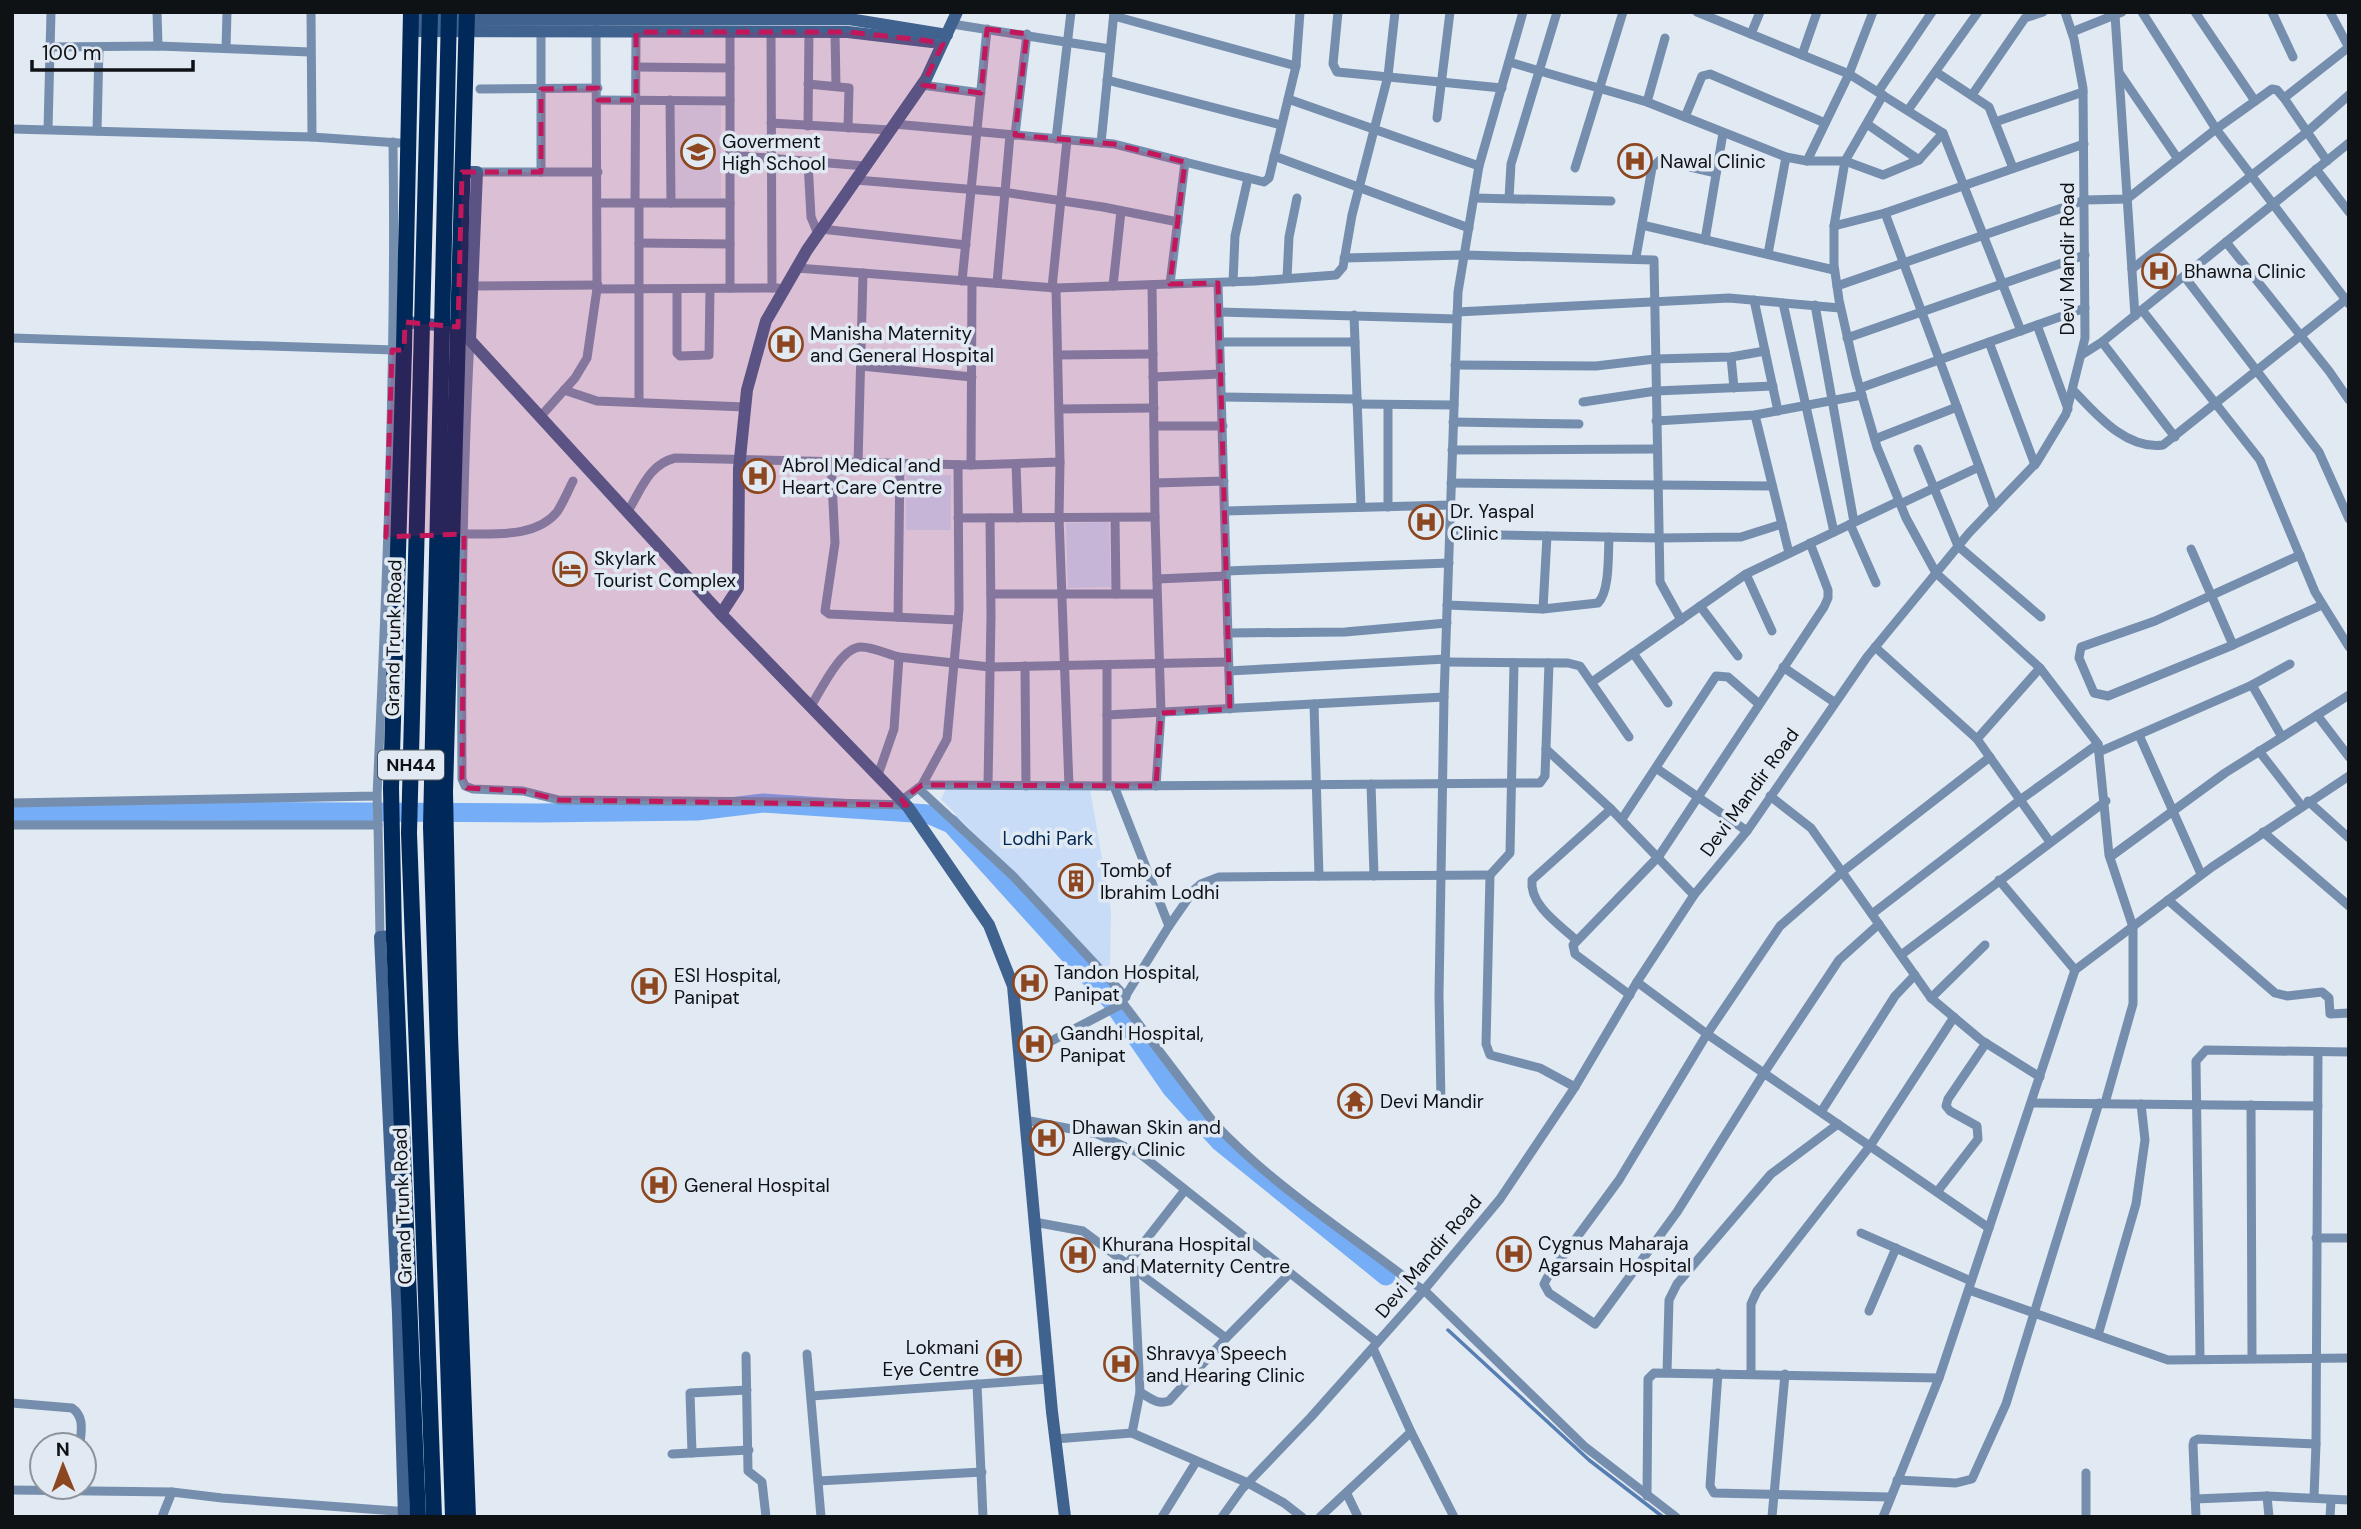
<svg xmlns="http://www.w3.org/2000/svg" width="2361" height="1529" font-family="'DM Sans',sans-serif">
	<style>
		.built { fill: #d2deef }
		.green { fill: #c8dcf7 }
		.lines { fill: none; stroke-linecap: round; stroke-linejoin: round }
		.stream { stroke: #567eb2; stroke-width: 3.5 }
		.river { stroke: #75adf6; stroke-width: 19 }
		.street { stroke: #768eae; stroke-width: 9 }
		.secondary { stroke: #40628f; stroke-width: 12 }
		.highway { stroke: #002859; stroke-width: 16 }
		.marked { fill: #c2185b; fill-opacity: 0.2; stroke: #c2185b; stroke-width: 5; stroke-dasharray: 14 9; stroke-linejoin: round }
		.labels { text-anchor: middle; stroke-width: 7; stroke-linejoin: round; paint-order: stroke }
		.shield { fill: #e1e9f3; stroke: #4e5258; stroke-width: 2 }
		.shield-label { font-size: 18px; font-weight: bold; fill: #0f1215 }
		.poi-label { font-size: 19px; fill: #0f1215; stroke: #e1e9f3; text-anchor: start }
		.street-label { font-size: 19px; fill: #0f1215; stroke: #e1e9f3 }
		.park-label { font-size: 19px; fill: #022855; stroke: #e1e9f3 }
	</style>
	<rect width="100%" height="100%" fill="#e1e9f3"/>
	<rect class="built" x="675" y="106" width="46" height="92"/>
	<g class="green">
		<rect x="906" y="475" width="45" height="55"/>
		<polygon points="1109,522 1111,587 1068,588 1066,523"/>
		<polygon points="947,787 1090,789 1111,911 1110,970 1107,971 941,799"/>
	</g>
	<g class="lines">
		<polyline class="stream" points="1448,1330 1589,1460 1663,1517"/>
		<polyline class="river" points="12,815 180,811 539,813 697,811 763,803 928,814 951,824 1112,1002 1172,1089 1219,1141 1386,1276"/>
		<g class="street">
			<polyline points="157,12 158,46"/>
			<polyline points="311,12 312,137"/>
			<polyline points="1338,12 1333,64 1337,72 1502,88"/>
			<polyline points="1697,12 1849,74 1943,133 2021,331"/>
			<polyline points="2142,12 2216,129 2349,304"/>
			<polyline points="2195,12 2255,101"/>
			<polyline points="2272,12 2293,57"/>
			<polyline points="2330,12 2348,46"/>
			<polyline points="2115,15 2135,316"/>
			<polyline points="1114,16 1296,66"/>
			<polyline points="952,24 1110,49"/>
			<polyline points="541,32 541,172"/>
			<polyline points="771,32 772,288"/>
			<polyline points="835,32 836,86"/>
			<polyline points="2072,32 2122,12"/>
			<polyline points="1751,34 1760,12"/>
			<polyline points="51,47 158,46 310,52"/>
			<polyline points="226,48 227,12"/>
			<polyline points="1802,55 1817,12"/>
			<polyline points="1509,62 1647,102 1786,157 1807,161 1845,161 1883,175 1919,160 1943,133"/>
			<polyline points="636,67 730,68"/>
			<polyline points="1936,72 1989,107 2013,168"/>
			<polyline points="2120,74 2178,159"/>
			<polyline points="1107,80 1281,125"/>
			<polyline points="808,84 849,88 848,128"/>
			<polyline points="922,85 981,93"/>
			<polyline points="480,89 598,88"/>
			<polyline points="1878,92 1932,12"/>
			<polyline points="1883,95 1845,161 1834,226 1834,265 1839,300 1856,375 1877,447 1906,518 1936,573 2040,668 2098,744 2109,855 2133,927 2133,1004 2105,1103"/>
			<polyline points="1972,95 2025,18 2043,12"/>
			<polyline points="2284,98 2349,47"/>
			<polyline points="1288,99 1479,166"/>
			<polyline points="598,100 730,101"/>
			<polyline points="670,100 671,203"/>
			<polyline points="1647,102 1665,38"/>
			<polyline points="1908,110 1978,12"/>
			<polyline points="1685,117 1702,76 1710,74 1825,123"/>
			<polyline points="1437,118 1450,12"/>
			<polyline points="1995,122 2083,92"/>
			<polyline points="771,123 890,130"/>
			<polyline points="894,124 1114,144 1264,182 1269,178 1296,66 1300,12"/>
			<polyline points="1867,124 1919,160"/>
			<polyline points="808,126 809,32"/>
			<polyline points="12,129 312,137 399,143"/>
			<polyline points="48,129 51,12"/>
			<polyline points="97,131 99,48"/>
			<polyline points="1015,135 1027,34"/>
			<polyline points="1056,139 1071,12"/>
			<polyline points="1101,143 1114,12"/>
			<polyline points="730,155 865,166"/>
			<polyline points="1274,156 1469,228"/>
			<polyline points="1807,161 1849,74 1873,12"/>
			<polyline points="808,162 811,217 818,234"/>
			<polyline points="1575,168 1623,12"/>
			<polyline points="2316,169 2349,212"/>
			<polyline points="477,172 598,172"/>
			<polyline points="856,180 1003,192 1103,207 1178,222"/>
			<polyline points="1474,198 1611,201"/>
			<polyline points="1509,198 1511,164 1557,12"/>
			<polyline points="598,203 730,203"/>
			<polyline points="635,203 636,32"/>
			<polyline points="639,203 639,402"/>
			<polyline points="1885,213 1994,507"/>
			<polyline points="1642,225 1834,270"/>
			<polyline points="1834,226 1885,213 2084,144"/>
			<polyline points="821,229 966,245"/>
			<polyline points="1705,240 1723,133"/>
			<polyline points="2226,242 2329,371 2349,400"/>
			<polyline points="639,243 730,244"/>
			<polyline points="1768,254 1786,157"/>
			<polyline points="1636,257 1652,168 1660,160 1716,173"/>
			<polyline points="1344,258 1464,255 1654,260 1660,582 1681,620"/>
			<polyline points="797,268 1056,288 1255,281 1336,275 1343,267 1352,215 1388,76 1395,12"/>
			<polyline points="2132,269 2307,132 2349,95"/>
			<polyline points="2184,276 2319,452 2349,519"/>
			<polyline points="1287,278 1289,237 1297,198"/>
			<polyline points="962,281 987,29"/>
			<polyline points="1233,282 1235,236 1248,178"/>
			<polyline points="997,283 1010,135"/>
			<polyline points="1218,283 1230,709"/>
			<polyline points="1170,284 1185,162"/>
			<polyline points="1152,285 1155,517 1161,713 1156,786"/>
			<polyline points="473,286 598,285"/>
			<polyline points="1113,286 1121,211"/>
			<polyline points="1837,286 2085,200 2127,199 2216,129 2272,89 2277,90 2284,98 2327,161"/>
			<polyline points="730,288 730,32"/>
			<polyline points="1052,288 1067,140"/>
			<polyline points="1056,288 1060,462 1059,518 1069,786"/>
			<polyline points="597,289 778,288"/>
			<polyline points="677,289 677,353 680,356 709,355 710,289"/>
			<polyline points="1754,300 1778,411"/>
			<polyline points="1783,303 1834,532"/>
			<polyline points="1815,305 1854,522"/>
			<polyline points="2142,310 2260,460 2315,592 2349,647"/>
			<polyline points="1219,312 1457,319"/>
			<polyline points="1457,312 1729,298 1840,308"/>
			<polyline points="1354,315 1361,507"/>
			<polyline points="2037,325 2068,409"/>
			<polyline points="12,338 395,350"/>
			<polyline points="1847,338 2085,255"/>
			<path d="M470,340C462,486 461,633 462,779L465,786L473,789L523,791L559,800L790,802L907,805"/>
			<polyline points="1220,342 1355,342"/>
			<polyline points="1989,342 2035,465"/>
			<polyline points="2102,342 2175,437"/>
			<polyline points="2083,354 2102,342 2349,143"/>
			<polyline points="1058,355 1153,354"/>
			<polyline points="1731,357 1734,388"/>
			<polyline points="1455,365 1596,366 1655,359 1731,357 1765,351"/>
			<polyline points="861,366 972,377"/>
			<polyline points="1153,377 1221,374"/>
			<polyline points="1860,388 2085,308"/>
			<polyline points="564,390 597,401 745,407"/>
			<path d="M2074,391C2096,414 2126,450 2163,445L2349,297"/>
			<polyline points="1222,397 1357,399"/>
			<polyline points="1583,402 1656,391 1773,386"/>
			<polyline points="1357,404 1454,405"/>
			<polyline points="1388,405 1388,507"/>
			<polyline points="1059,409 1154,408"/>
			<polyline points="1755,415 1789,553"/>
			<polyline points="541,416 575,378 587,358 597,289 596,29"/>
			<polyline points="1656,421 1755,415 1862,395"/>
			<polyline points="1453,422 1579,424"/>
			<polyline points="1154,426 1223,426"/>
			<polyline points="1875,439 1957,407"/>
			<polyline points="1918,449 1958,546 2041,617"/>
			<polyline points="1452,450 1657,449"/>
			<polyline points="831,462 835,543 825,611 829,614 958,620"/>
			<polyline points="858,463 863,273"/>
			<polyline points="1016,464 1018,518"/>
			<polyline points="971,465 972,282"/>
			<polyline points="1155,483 1224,481"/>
			<polyline points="1451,483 1772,486"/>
			<polyline points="1900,504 1979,467"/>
			<path d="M628,511C641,490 649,464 675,458L971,465L1060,462"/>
			<polyline points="1225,511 1451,505"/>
			<polyline points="958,518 1155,517"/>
			<polyline points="1115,518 1116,594"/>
			<polyline points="1850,524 1876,583"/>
			<path d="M461,534C492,533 535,539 557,512C563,503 568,491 573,481"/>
			<polyline points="1450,534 1659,538 1741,537 1782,524"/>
			<polyline points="2191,549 2233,645"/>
			<polyline points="2300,555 2155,621 2081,647 2079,658 2094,693 2108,696 2233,645 2322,605"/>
			<polyline points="1226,571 1449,563"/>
			<polyline points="1746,574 1772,631"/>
			<polyline points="1157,579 1226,576"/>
			<polyline points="991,594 1157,594"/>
			<path d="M1447,605L1543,609L1598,603C1610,591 1608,554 1609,537"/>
			<polyline points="1700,606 1738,656"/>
			<polyline points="1543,609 1547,536"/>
			<polyline points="898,617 900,463"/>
			<polyline points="1228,633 1345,632 1447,623"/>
			<polyline points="1875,647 1977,739 2050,842"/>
			<polyline points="1633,653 1668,703"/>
			<polyline points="1445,662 1568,663 1580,666 1629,737"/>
			<polyline points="1514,663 1510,853 1490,875 1486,1044 1490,1055 1540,1068 1575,1087"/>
			<polyline points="1107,665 1107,786"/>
			<polyline points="1025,666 1026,786"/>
			<polyline points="1783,667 1834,702"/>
			<polyline points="1229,671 1446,659"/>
			<polyline points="1592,682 1746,574 1899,501"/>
			<polyline points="2252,685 2282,737"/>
			<polyline points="1314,704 1319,876"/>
			<path d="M811,706C821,690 841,647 861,647C873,647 887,654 899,657"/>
			<polyline points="1107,715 1444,697"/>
			<polyline points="2317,715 2349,757"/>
			<polyline points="2139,735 2201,874"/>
			<polyline points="1977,739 2040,668"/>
			<polyline points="1546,749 1611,809 1694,895"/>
			<polyline points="2259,751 2301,805"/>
			<polyline points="2099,752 2252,685 2290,664"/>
			<polyline points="1656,768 1747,831"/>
			<polyline points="878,775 894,729 899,657 990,667 1228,662"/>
			<polyline points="1371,784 1374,876"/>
			<polyline points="922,785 1114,786 1169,926"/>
			<polyline points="988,785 991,616 990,518"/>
			<polyline points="1114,786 1540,783 1545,776 1549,663"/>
			<polyline points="918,788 1013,876 1126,997"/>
			<polyline points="377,796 378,825"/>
			<polyline points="1770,796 1811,828 1931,998 1981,1040 2040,1077"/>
			<polyline points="902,800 922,785 947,739 959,609 958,465"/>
			<polyline points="2308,801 2349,838"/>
			<path d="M12,803L377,796C387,579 396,360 393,142"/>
			<polyline points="1622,819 1716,676 1728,677 1759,704"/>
			<polyline points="12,825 378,825 380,937"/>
			<polyline points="2263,832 2349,906"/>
			<polyline points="2110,857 2225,773 2349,695"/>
			<polyline points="1999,880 2075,970"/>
			<polyline points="2168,900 2275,993 2287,996 2322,992 2329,998 2330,1014 2349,1013"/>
			<polyline points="1872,914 2020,800 2098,744"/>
			<polyline points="1879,924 1839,960 1764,1073 1677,1212 1595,1324 1549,1293 1544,1284 1547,1278 1619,1180 1707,1034 1780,926 1842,872 1990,757"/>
			<path d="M1576,940C1560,925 1529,905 1532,880L1611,809"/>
			<polyline points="1901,955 2106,801"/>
			<polyline points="1637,982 1707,1034 1989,1228"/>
			<polyline points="1630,995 1575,954 1573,945 1659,856 1824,607 1828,598 1828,590 1810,543"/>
			<polyline points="1931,998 1985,945"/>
			<path d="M1122,1002L1214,1123C1272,1185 1345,1231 1411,1282L1424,1290L1584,1446L1676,1517"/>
			<polyline points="1019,1058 1120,1005 1169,926 1194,890 1201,884 1219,877 1490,875"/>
			<polyline points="1441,1102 1439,995 1444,697 1458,292 1479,166 1523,12"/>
			<polyline points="2031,1103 2318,1106"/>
			<polyline points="2251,1105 2252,1358"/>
			<polyline points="1821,1112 1895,996 1915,975"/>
			<polyline points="1025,1120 1097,1134 1139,1153 1377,1342"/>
			<polyline points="1937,1192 1978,1139 1977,1126 1950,1111 1946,1106 1948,1099 1986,1043"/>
			<polyline points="1034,1222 1083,1231 1226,1338"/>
			<polyline points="1861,1233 1971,1281"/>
			<polyline points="2316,1238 2349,1238"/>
			<polyline points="1127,1264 1185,1190"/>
			<polyline points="1969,1290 2168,1360 2349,1358"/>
			<polyline points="1869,1311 1896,1248"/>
			<polyline points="2098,1335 2136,1204 2145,1140 2141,1104"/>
			<polyline points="1373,1348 1411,1432 1454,1517"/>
			<polyline points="807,1354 821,1517"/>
			<polyline points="746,1356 748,1471 762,1482 766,1517"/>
			<polyline points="2200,1359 2196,1061 2206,1050 2349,1052"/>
			<polyline points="1667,1372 1669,1300 1677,1284 1771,1174 1838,1124"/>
			<polyline points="1718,1373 1710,1486 1714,1493 1890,1497"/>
			<polyline points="1751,1374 1751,1304 1757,1291 1870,1146 1954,1017"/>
			<polyline points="977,1384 983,1517"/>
			<path d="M1140,1392C1150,1398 1157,1405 1169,1401L1226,1338L1290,1273"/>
			<polyline points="811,1396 1049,1379"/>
			<path d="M12,1403L72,1408C85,1417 81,1431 80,1445"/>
			<polyline points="1132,1433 1140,1392 1134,1269"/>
			<polyline points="1055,1439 1132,1433 1248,1483 1284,1503 1302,1517"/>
			<polyline points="692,1453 690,1393 747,1390"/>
			<polyline points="672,1454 749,1450"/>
			<polyline points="2086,1473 2086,1517"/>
			<polyline points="1897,1480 1956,1483 1972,1479 2006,1404 2099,1103"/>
			<polyline points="818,1481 982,1472"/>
			<polyline points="12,1490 172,1492 222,1498 409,1512"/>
			<polyline points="1347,1494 1358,1517"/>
			<polyline points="1647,1496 1648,1379 1654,1373 1939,1378"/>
			<polyline points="2267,1496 2269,1517"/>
			<polyline points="2314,1497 2316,1444 2318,1052"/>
			<polyline points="2195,1499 2267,1496 2349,1500"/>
			<polyline points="162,1517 172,1492"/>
			<polyline points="1162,1517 1196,1462"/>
			<polyline points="1222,1517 1242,1489 1311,1417 1424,1290 1500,1199 1575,1087 1637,982 1694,895 1747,831 1867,657 1969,533 2037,462 2066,414 2085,338 2083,88 2074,39 2065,12"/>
			<polyline points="1320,1517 1411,1432"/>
			<polyline points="1772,1517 1785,1374"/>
			<polyline points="1883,1517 1939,1378 2075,970 2212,867 2349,776"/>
			<polyline points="2196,1517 2193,1445 2194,1441 2198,1439 2316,1444"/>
			<polyline points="2330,1517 2331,1500"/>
		</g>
		<g class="secondary">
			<polyline points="411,20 849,19 947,35"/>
			<polyline points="410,31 848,32 932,42"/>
			<polyline points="462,172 477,172 470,340"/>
			<polyline points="405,322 458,327 721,614 908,807 989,925 1013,986 1052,1412 1065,1517"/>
			<polyline points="721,614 738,588 739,468 747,390 766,321 807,250 926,79 957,12"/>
			<polyline points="394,936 380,937 398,1314 404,1517"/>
		</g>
		<g class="highway">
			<polyline points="411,12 404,350 391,788 394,936 418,1517"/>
			<polyline points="430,12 409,833 434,1517"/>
			<polyline points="449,12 431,827 453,1517"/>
			<polyline points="467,12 445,792 450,1035 468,1517"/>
		</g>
	</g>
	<path class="marked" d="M987,29L1027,34L1015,135L1114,144L1185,162L1170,284L1218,283L1230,709L1161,713L1156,786L922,785L902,800L907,805L559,800L523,791L467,788L462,779L464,534L386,537L392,350H404L405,322L458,327L462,172H541V89L598,88V100H636V32H848L923,40L943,44L923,85L981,93Z"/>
	<defs>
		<g id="school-ring" transform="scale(1.75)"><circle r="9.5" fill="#e1e9f3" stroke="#8d4720" stroke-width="1.5"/><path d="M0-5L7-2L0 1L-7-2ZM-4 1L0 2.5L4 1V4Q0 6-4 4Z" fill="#8d4720"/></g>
		<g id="hospital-ring" transform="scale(1.75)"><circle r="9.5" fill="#e1e9f3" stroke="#8d4720" stroke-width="1.5"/><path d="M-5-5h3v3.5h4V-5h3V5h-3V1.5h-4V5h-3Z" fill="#8d4720"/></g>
		<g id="hotel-ring" transform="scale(1.75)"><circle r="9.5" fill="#e1e9f3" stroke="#8d4720" stroke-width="1.5"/><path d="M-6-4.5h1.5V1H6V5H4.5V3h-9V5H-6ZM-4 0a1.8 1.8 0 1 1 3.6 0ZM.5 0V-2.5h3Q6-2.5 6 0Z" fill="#8d4720"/></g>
		<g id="building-ring" transform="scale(1.75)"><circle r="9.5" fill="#e1e9f3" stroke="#8d4720" stroke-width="1.5"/><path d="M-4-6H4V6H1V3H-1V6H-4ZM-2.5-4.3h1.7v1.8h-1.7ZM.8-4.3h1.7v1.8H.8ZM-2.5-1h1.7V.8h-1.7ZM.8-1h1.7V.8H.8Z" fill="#8d4720"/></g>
		<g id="temple-ring" transform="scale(1.75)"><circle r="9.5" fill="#e1e9f3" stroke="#8d4720" stroke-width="1.5"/><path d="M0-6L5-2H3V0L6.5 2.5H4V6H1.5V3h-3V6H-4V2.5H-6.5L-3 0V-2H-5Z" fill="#8d4720"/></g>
	</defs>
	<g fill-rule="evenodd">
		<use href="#school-ring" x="698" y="152"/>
		<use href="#hospital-ring" x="1635" y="161"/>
		<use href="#hospital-ring" x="2159" y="271"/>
		<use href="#hospital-ring" x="786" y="344"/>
		<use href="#hospital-ring" x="758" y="476"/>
		<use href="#hospital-ring" x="1426" y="522"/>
		<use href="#hotel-ring" x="570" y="569"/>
		<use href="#building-ring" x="1076" y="881"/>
		<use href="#hospital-ring" x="1030" y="983"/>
		<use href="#hospital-ring" x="649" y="986"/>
		<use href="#hospital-ring" x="1035" y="1044"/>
		<use href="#temple-ring" x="1355" y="1101"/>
		<use href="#hospital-ring" x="1047" y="1138"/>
		<use href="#hospital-ring" x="659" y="1185"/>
		<use href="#hospital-ring" x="1514" y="1254"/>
		<use href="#hospital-ring" x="1078" y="1255"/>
		<use href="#hospital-ring" x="1004" y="1358"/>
		<use href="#hospital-ring" x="1121" y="1364"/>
	</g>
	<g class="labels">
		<rect class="shield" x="378" y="750.5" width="66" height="29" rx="5"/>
		<g class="shield-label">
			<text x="411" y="771">NH44</text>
		</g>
		<g class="poi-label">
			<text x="722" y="148">Goverment<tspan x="722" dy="22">High School</tspan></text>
			<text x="1660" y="168">Nawal Clinic</text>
			<text x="2184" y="278">Bhawna Clinic</text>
			<text x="810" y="340">Manisha Maternity<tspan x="810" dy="22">and General Hospital</tspan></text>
			<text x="782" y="472">Abrol Medical and<tspan x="782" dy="22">Heart Care Centre</tspan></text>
			<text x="1450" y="518">Dr. Yaspal<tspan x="1450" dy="22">Clinic</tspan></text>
			<text x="594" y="565">Skylark<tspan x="594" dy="22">Tourist Complex</tspan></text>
			<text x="1100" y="877">Tomb of<tspan x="1100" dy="22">Ibrahim Lodhi</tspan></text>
			<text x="1054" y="979">Tandon Hospital,<tspan x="1054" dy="22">Panipat</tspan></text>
			<text x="674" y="982">ESI Hospital,<tspan x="674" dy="22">Panipat</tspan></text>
			<text x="1060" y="1040">Gandhi Hospital,<tspan x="1060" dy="22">Panipat</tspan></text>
			<text x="1380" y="1108">Devi Mandir</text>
			<text x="1072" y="1134">Dhawan Skin and<tspan x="1072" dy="22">Allergy Clinic</tspan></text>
			<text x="684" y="1192">General Hospital</text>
			<text x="1538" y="1250">Cygnus Maharaja<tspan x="1538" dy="22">Agarsain Hospital</tspan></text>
			<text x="1102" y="1251">Khurana Hospital<tspan x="1102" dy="22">and Maternity Centre</tspan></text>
			<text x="979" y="1354" text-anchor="end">Lokmani<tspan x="979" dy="22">Eye Centre</tspan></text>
			<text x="1146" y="1360">Shravya Speech<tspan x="1146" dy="22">and Hearing Clinic</tspan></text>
		</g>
		<g class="street-label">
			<text transform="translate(2067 259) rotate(-90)" y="7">Devi Mandir Road</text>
			<text transform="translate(393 638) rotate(-89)" y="7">Grand Trunk Road</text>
			<text transform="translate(1749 792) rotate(-54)" y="7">Devi Mandir Road</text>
			<text transform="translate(402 1206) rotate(-92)" y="7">Grand Trunk Road</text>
			<text transform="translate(1428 1256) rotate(-50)" y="7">Devi Mandir Road</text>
		</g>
		<g class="park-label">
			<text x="1048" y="845">Lodhi Park</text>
		</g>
	</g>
	<rect width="2361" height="1529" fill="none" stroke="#0f1215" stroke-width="28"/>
	<g transform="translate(63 1466) rotate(359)"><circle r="33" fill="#e1e9f3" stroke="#8d939a" stroke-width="2"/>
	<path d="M0-5L12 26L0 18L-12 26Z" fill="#8d4720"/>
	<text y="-10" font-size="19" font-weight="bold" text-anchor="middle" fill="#0f1215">N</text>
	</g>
	<path d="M32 60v10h161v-10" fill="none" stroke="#0f1215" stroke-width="3.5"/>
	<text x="42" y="60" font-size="21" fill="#0f1215" stroke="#e1e9f3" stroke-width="5" paint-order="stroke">100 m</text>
</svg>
